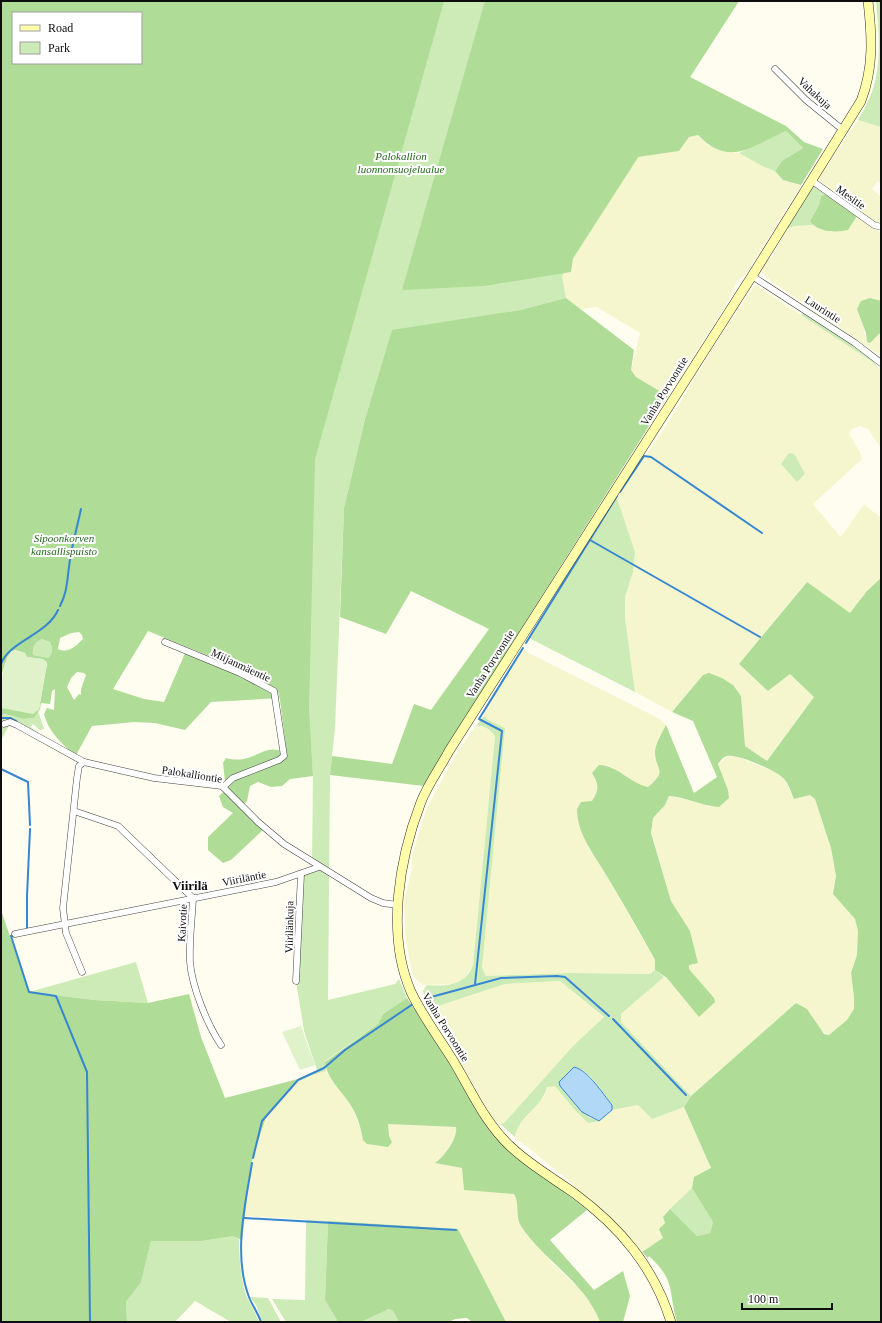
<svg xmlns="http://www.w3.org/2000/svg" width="882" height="1323" font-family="Georgia,serif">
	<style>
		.farmland { fill: #f6f6ce }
		.green { fill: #cdebb7 }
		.forest { fill: #afdc96; fill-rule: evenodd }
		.pitch { fill: #e0f2c9 }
		.water { fill: #b2d8f8; stroke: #3686d2 }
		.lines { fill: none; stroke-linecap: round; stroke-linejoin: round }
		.stream { stroke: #3686d2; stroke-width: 2 }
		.street-casing { stroke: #414141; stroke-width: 7 }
		.secondary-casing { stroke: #303030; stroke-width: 10 }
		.street { stroke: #fff; stroke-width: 6 }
		.secondary { stroke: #fffdaa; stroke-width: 9 }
		.labels { text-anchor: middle; stroke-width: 4; stroke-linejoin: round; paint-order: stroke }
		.street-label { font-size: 11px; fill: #0e0e0e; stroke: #fff }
		.park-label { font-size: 11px; font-style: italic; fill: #25681c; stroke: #fff }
		.quarter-label { font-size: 13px; font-weight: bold; fill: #0e0e0e; stroke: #fff }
	</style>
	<rect width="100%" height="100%" fill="#fffdef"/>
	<g class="farmland">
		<polygon points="858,120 881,127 881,184 878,181 872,189 881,197 881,224 876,223 820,183 818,179"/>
		<polygon points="698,135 708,145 725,152 739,153 764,167 775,171 783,180 801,185 746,274 737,281 729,300 668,396 636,377 631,370 640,333 597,307 581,309 566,298 561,274 571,272 573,258 638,157 679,151 689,137"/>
		<polygon points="857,216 881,233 881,301 871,298 863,326 867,342 876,338 881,332 881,350 878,354 771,281 762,272 764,264 773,256 786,229 794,226 813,225 831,232"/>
		<polygon points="755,285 871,361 881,371 881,448 868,429 860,426 852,429 849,434 860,452 862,459 813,504 841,537 864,504 881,518 881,578 867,591 850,614 806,582 739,664 768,691 790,673 814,697 767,761 745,746 741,696 703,675 672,712 635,692 625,618 625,597 633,572 635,552 617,498 666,426 716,343"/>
		<polygon points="521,649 660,719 666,725 655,750 660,773 658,779 648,787 638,785 609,766 599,765 596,795 592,801 588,803 588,847 607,876 655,960 655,970 650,974 570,973 486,976 482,968 505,728 488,720 484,716 484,710"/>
		<polygon points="476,726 480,726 490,729 495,736 473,965 465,978 457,984 423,985 416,979 412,972 406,941 404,901 412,869 412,856 426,810 455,756"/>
		<polygon points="728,756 739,758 776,772 784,779 794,799 810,795 815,799 831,848 836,876 833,894 855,919 858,931 857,955 851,973 854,997 854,1009 847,1020 829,1035 820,1030 796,1003 691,1096 621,1022 621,1014 664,977 714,998 689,969 689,965 698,963 690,931 671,901 651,832 653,818 665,805 669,796 702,803 710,807 729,798 728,790 718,764"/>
		<polygon points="560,981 604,1018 573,1046 504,1123 500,1124 494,1122 432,1012 441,1005 505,984"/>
		<polygon points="326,1071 351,1105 367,1144 388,1147 392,1142 389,1136 388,1124 456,1127 457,1133 443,1157 435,1163 462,1168 464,1190 514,1194 517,1199 520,1225 552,1263 580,1289 595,1310 600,1322 506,1322 458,1229 245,1216 251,1163 266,1117 298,1079"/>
		<polygon points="551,1085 555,1086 581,1117 599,1121 612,1110 638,1105 652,1119 684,1107 711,1169 694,1177 692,1188 663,1216 665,1223 663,1238 642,1252 640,1252 567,1179 515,1137 517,1128 545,1095 547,1087"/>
	</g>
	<g class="green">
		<polygon points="276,1 739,1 562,276 566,298 520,310 392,331 365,419 344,508 335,728 330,775 328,1000 395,984 399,979 407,998 383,1014 378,1024 325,1061 326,1071 298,1079 317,1070 304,1031 296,981 301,874 319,867 312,863 313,776 311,747 287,755 280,698 230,701 244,602"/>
		<path d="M876,1H881V127L858,120C863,111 868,102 872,92C882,64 879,31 876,1Z"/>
		<polygon points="786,131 803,148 782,161 775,171 764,167 739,153"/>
		<polygon points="815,185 826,194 821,196 819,205 810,221 813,225 794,226 786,229 810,188"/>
		<polygon points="803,313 869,356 881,371 871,361 801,315"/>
		<polygon points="791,453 795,455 805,474 797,482 781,464 788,454"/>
		<polygon points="617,498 635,552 633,572 625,597 625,618 635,692 529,638"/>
		<path d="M42,639L50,642C53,649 53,652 49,658L33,655C32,648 35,642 42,639Z"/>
		<polygon points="38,711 44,729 40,730 33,724 30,727 38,732 37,734 10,724 1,740 2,714 25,719 34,718"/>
		<path d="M484,716L488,720L505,728L482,968L486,976L570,973L650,974L655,970L664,977L621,1014V1022L691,1096L684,1107L652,1119L638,1105L612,1110V1105C603,1093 590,1070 574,1067L589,1117L599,1121L588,1123L574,1109L555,1086L547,1087C542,1108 519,1115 515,1137L500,1124L504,1123L573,1046L604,1017L560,981L505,984L441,1005L432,1012L427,1005L423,991L427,985C447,987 466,985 473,965L495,736C490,730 485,725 476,726Z"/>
		<polygon points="136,962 148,1003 95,1000 29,992"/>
		<polygon points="692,1188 713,1222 710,1233 697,1236 670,1209"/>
		<polygon points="306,1220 328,1221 325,1300 338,1322 286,1322 272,1299 305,1300"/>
		<path d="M233,1236L239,1239C239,1254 241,1286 248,1299C252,1307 256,1314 259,1322H231L195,1301L175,1322H127L126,1302L141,1281L151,1241H202Z"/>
		<polygon points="250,1297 268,1298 281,1322 262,1322 256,1305"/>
		<polygon points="389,1309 393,1311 399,1322 361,1322"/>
	</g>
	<g class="forest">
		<path d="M1,1H444L315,459L309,710L313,776L290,779L282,786L271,787L258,782L250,786L247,801L242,806L265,828L231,860L223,863L208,850V837L233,813L223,807L219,796L226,790L223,763L226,758C251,765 261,746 278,750C281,751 284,753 287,754L279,692L243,670L148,631L113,689L144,699L164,702L186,651L270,688L276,698L211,702L185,730L155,723L134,722L92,726L75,757L66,752L68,749C56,738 48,729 44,714L47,708L54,710L55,689L52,691L50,704L41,703L40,709L34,718L24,719L4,714L1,715V708L37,711L39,709L47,664L42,659L27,657L25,653L15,650L8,656L1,676ZM13,13H141V63H13ZM79,632L82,635L83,639C76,646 69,654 58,649L60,638L71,633ZM42,639L50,642C53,649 53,652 49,658L33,655C32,648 35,642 42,639ZM77,672L84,673L86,675L81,689V695L79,694L74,700L67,687L71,678Z"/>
		<path d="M485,1H739L690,77L786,126L804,142L823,149L801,185L783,180L775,171L782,161L803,148L786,131C752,146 729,168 698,135L689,137L679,151L638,157L573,258L571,272L484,286L402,290Z"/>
		<path d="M826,194L857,216L848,230C836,233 817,232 810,221L819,205L821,196Z"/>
		<polygon points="566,298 634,350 631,370 636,377 668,396 464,719 424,786 330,775 332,756 392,764 414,704 431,710 489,629 411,591 386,634 340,617 344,508 365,419 392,330 520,310"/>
		<polygon points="870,298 881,301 881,332 870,343 867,342 866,333 857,309 861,301"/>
		<path d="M881,578V1322H677C668,1290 676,1281 649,1256L648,1258L642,1252L663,1238L659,1229L665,1223L663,1217L670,1209L697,1236L710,1233L713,1222L692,1188L694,1177L711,1168L684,1107L691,1096L796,1003L807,1009L824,1034L829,1035L847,1020L854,1009V997L851,973L857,955L858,931L855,919L833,894L836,876L831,848L815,799L810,795L794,799C791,792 788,782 782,777C774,770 738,754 727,756C723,757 720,761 718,764L728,790L729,798L719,807C702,806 686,797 669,796L665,805L653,818L651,833L671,901L690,931L698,963L689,965V969L714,998L715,1002L699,1017L667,978L655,970V960C640,932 624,905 608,878C596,857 577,835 577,809L581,802L592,801C599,791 599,783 592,773L599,765C619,766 629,783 648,787C669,769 655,772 655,751C656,743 662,733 666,725L694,793L717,777L693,721L672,712L703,675L709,673L722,678L733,685L741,696L745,746L767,761L814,697L790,674L768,691L739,664L807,582L850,613L867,591Z"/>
		<polygon points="1,910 29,992 95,1000 148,1003 189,994 201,1037 225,1098 298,1079 266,1117 251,1163 242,1240 233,1236 202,1241 151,1241 141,1282 126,1302 127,1322 1,1322"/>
		<path d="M407,998L445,1056L485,1125L495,1138L587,1210L550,1240L594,1290L623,1271L630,1296L623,1322H600C585,1282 544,1261 521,1226C515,1217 520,1203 514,1194L464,1190L462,1168L435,1163C444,1157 458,1138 456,1127L388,1124L389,1136L392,1142L388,1147L367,1144L363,1140C361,1127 357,1115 350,1104C341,1090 327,1079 325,1062L378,1024L383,1014Z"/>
		<polygon points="328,1221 458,1229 506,1322 472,1322 467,1318 455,1319 449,1322 399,1322 393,1311 389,1309 361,1322 338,1322 325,1300"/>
	</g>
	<g class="pitch">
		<path d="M15,650L25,653L27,657L43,659L47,662L39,709L33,714L1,708C1,688 0,669 11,651Z"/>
		<polygon points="301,1026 315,1065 300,1070 282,1032"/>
	</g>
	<path class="water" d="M574,1067C588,1070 603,1094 612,1105V1110L599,1121L582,1112L560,1086L559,1082Z"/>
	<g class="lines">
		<g class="stream">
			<polyline points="620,492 644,456 651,457 762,533"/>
			<polyline points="590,540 760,637"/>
			<path d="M60,606C67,593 67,581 69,567C71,548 77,528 81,509"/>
			<polyline points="526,643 617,496"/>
			<path d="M1,664C9,641 47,635 58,610"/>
			<polyline points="1,718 10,718 16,721"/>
			<polyline points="1,769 28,782 30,825"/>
			<polyline points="27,929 27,896 30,829"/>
			<polyline points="13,935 11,936 29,992 56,996 87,1072 90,1322"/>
			<polyline points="475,984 502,731 479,719 523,648"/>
			<polyline points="424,999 501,978 557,976 565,977 609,1016"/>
			<polyline points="613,1019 686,1095"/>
			<polyline points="253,1158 262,1121 298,1080 324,1068 345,1050 413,1004"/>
			<path d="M252,1163C245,1206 233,1255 249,1297C252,1305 258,1313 261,1322"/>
			<polyline points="244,1218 456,1230"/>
		</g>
		<g class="street-casing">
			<g id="street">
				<polyline points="775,69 806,100 843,130"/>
				<polyline points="811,180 874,225 881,227"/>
				<polyline points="752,276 855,343 881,363"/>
				<polyline points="165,642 240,673 274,691 284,756 279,760 233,778 223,787"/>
				<polyline points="4,724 10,722 17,725 84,762"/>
				<polyline points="74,811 118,826 193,898"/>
				<path d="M193,898C192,919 189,941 190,962C192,987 207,1024 221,1045"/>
				<polyline points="15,934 276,882 319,867"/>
				<polyline points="82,972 66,933 63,908 77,778 79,766 84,762 154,778 222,786 258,822 284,844 371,898 383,903 397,905"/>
				<polyline points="296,981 301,874"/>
			</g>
		</g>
		<g class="secondary-casing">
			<path id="secondary" d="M671,1322C654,1267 620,1227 574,1193C553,1178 530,1165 511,1147C485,1123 472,1092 454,1062C440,1039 423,1017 411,992C386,935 399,859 421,802C428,784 440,768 449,751L752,276L861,101C874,67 872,36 868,1"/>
		</g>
		<use href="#street" class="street"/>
		<use href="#secondary" class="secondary"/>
	</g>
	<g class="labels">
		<g class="street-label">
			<text transform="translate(815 93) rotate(43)" y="4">Vahakuja</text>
			<text transform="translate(851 197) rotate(35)" y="4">Mesitie</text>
			<text transform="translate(823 309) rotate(33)" y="4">Laurintie</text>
			<text transform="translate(664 391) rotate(-58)" y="4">Vanha Porvoontie</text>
			<text transform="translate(490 664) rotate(-57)" y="4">Vanha Porvoontie</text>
			<text transform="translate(241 665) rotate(25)" y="4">Miijanmäentie</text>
			<text transform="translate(192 774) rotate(9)" y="4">Palokalliontie</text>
			<text transform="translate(244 878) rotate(-11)" y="4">Viiriläntie</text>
			<text transform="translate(182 923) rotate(-87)" y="4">Kaivotie</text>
			<text transform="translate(289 927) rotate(-89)" y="4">Viirilänkuja</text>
			<text transform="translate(446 1027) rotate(58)" y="4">Vanha Porvoontie</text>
		</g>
		<g class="park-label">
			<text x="401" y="160">Palokallion<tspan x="401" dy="13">luonnonsuojelualue</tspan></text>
			<text x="64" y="542">Sipoonkorven<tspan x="64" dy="13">kansallispuisto</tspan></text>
		</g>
		<g class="quarter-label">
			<text x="190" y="890">Viirilä</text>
		</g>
	</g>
	<rect width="882" height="1323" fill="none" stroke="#0e0e0e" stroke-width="4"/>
	<rect x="12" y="12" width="130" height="52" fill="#ffffff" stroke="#9f9f9f"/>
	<rect x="20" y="25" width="20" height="6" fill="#fffdaa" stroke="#9f9f9f"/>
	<text x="48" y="32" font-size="12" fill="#0e0e0e">Road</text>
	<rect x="20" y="42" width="20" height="12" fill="#cdebb7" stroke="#9f9f9f"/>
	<text x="48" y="52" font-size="12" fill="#0e0e0e">Park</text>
	<path d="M742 1303v6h90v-6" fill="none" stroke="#0e0e0e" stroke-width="2"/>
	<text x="748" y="1303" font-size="12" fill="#0e0e0e" stroke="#ffffff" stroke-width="3" paint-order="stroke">100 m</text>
</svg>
